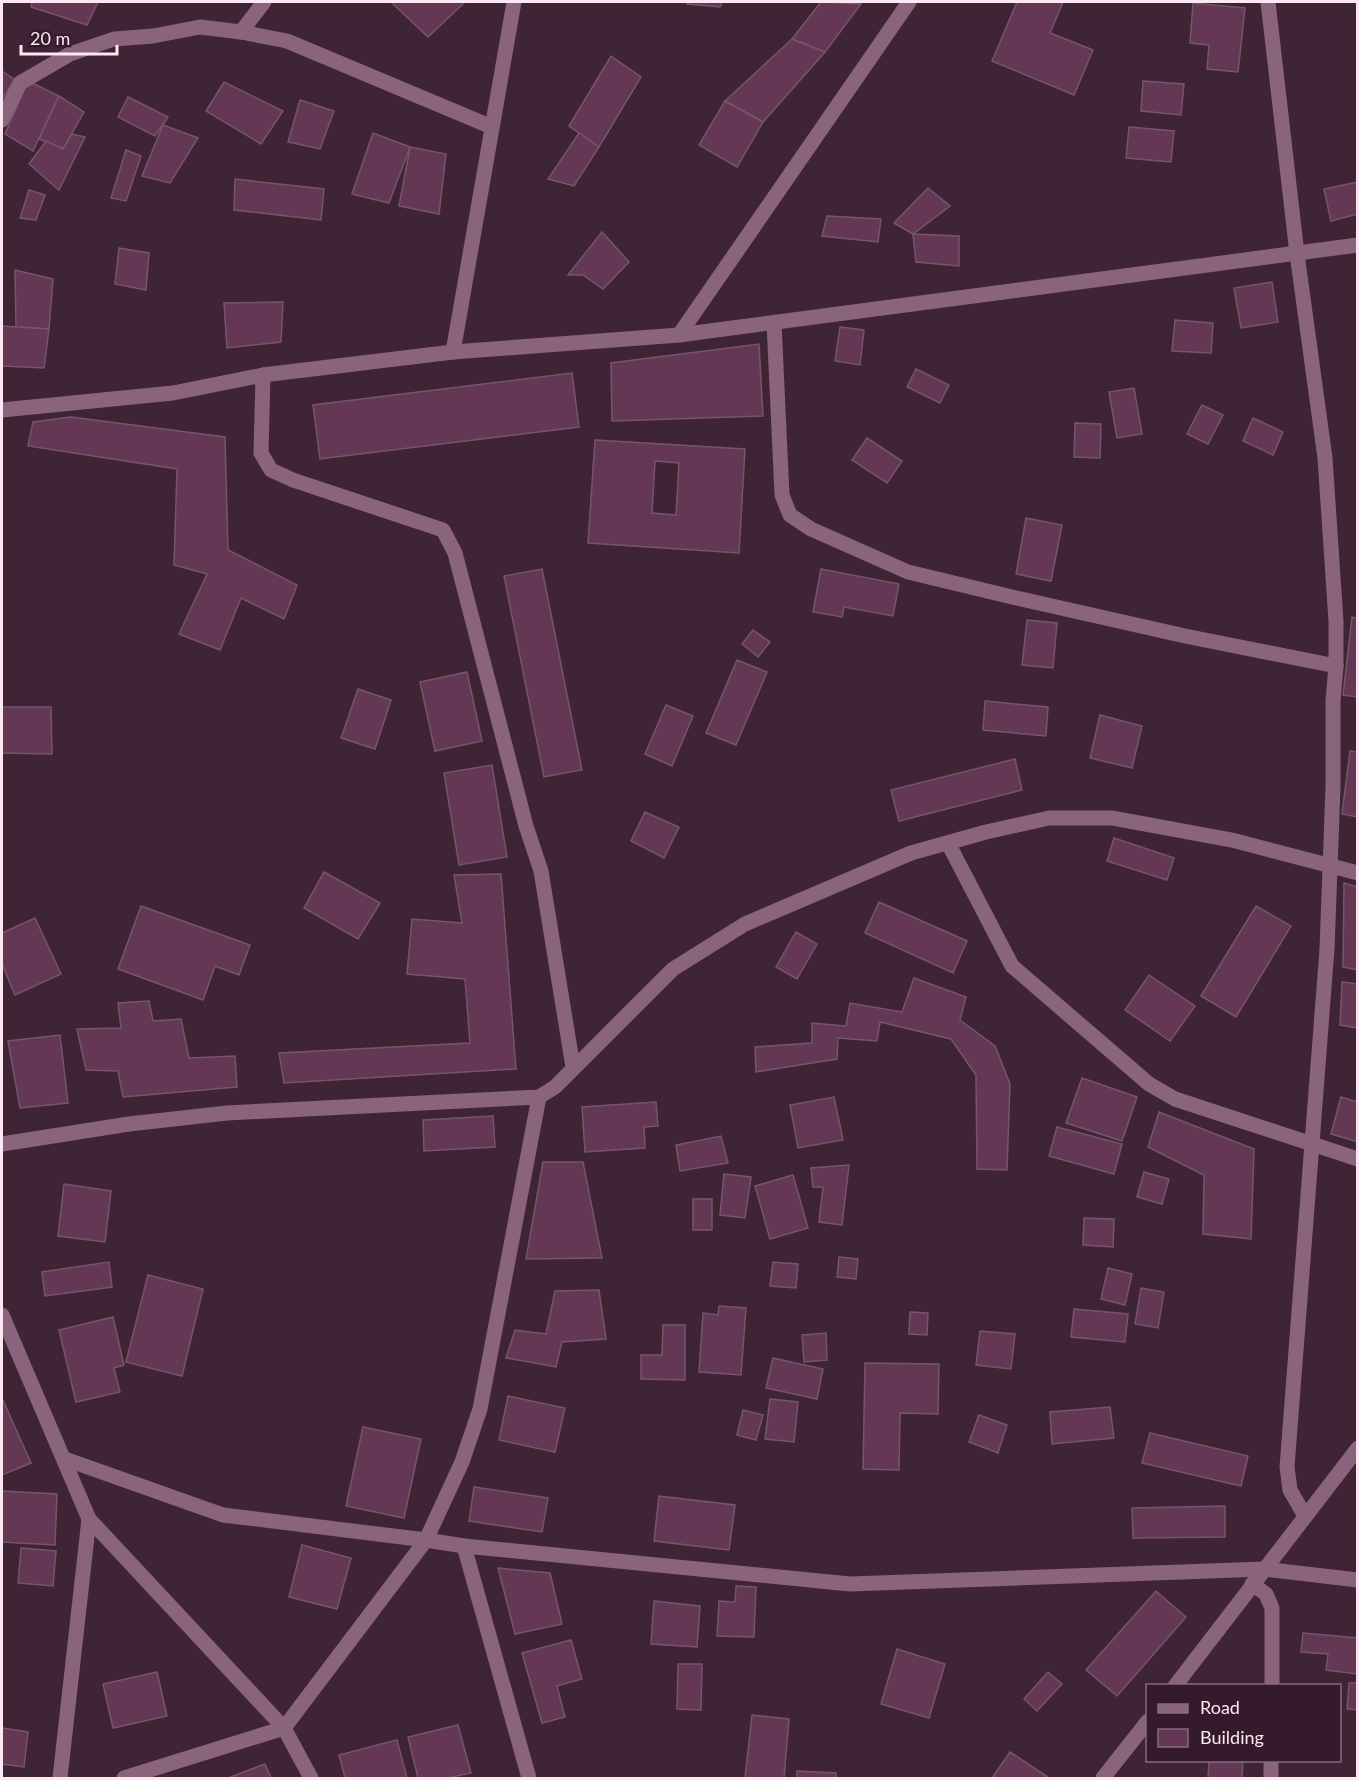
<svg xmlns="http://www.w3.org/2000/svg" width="1359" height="1780" font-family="Lato,sans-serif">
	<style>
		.building { fill: #643855; stroke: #755669; stroke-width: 1.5; fill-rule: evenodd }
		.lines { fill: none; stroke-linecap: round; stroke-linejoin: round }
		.lane { stroke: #8a637c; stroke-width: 15 }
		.street { stroke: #8a637c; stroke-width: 15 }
	</style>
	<rect width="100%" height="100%" fill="#3f2435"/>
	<g class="building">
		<polygon points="32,2 98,2 87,25 31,7"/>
		<polygon points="391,2 465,2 428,37"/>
		<polygon points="688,2 722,2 720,7 687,4"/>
		<polygon points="821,2 861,4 825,52 792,39"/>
		<polygon points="1017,2 1063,2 1050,33 1093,50 1074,95 992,61"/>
		<polygon points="1193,3 1245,8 1238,72 1207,69 1209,45 1190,43"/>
		<polygon points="792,39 825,52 763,122 725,101"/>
		<polygon points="611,56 641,77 599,147 569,126"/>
		<polygon points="2,71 15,80 2,99"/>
		<polygon points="28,81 59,96 33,151 5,134"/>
		<polygon points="1143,81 1184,84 1181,115 1141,111"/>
		<polygon points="224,82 283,111 261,144 206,111"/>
		<polygon points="59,96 84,112 63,149 39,139"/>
		<polygon points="128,97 168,117 155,136 118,117"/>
		<polygon points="300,100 334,111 320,149 288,142"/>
		<polygon points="725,101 763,122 737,167 699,145"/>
		<polygon points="163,125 198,138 170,183 142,176"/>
		<polygon points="1129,127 1174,131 1171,162 1126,158"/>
		<polygon points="373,133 410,147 389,203 352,194"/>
		<polygon points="579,133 599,147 574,186 548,179"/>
		<polygon points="72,134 85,137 59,190 29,164 46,141 63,149"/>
		<polygon points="410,147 446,154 439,214 399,206"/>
		<polygon points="126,150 141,156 126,201 111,198"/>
		<polygon points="235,179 324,189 321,220 234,210"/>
		<polygon points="1358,182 1358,214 1331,221 1324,189"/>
		<polygon points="928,188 950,206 913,234 894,223"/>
		<polygon points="29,190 45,195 36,220 20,218"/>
		<polygon points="827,216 881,219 878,242 822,236"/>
		<polygon points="602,232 629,262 603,289 583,275 568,275"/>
		<polygon points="913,234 959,236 959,266 916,262"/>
		<polygon points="119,248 149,253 146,290 115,284"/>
		<polygon points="15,270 53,279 49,329 16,327"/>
		<polygon points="1272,282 1278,322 1241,328 1234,288"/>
		<polygon points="283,302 281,342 227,348 224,303"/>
		<polygon points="1175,320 1213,323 1211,353 1172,351"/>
		<polygon points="2,326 49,329 44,368 2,366"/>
		<polygon points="840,327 864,330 860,365 835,361"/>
		<polygon points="759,344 763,416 612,421 611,363"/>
		<polygon points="916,369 949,385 940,403 907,387"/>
		<polygon points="572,373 579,427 320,459 313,405"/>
		<polygon points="1134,388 1142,434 1117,438 1109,392"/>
		<polygon points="1202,405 1223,415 1208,444 1187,434"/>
		<polygon points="71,417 225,437 228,550 297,585 284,619 241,598 220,650 179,634 207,574 174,565 177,469 28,446 33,422"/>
		<polygon points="1253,418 1283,432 1273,455 1243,441"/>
		<polygon points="1075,423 1101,424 1100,458 1074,457"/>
		<polygon points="867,438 902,461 887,483 852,460"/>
		<path d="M595,440L745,449L739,553L588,543ZM655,461L679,463L676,515L652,513Z"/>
		<polygon points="1026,518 1062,525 1051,581 1016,574"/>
		<polygon points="542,569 582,770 544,777 504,576"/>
		<polygon points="821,569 899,584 893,616 844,607 842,617 813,612"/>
		<polygon points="1352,617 1358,619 1358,697 1343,695"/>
		<polygon points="1027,620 1057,623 1053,668 1022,665"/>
		<polygon points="753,630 770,642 758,657 742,644"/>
		<polygon points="737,660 767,672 736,745 706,733"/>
		<polygon points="467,672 482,741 435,751 420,682"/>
		<polygon points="358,689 391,700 375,749 341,738"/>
		<polygon points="985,701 1048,707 1046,736 983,730"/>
		<polygon points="666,705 693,716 672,766 645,754"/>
		<polygon points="2,707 51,707 52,754 2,753"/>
		<polygon points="1100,715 1142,726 1132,768 1090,758"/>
		<polygon points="1350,751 1358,752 1358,817 1342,814"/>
		<polygon points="1015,759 1022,790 899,821 891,790"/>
		<polygon points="492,765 507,857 459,865 444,773"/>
		<polygon points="645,812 679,827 664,858 631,841"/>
		<polygon points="1114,838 1174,858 1167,880 1107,861"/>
		<polygon points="324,872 380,903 358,939 304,908"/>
		<polygon points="501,874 516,1069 284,1083 279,1053 470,1043 465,979 407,974 412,919 462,923 454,875"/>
		<polygon points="1344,883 1358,887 1358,970 1343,967"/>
		<polygon points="879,902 967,941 953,973 865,933"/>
		<polygon points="141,906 250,945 239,975 215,966 203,1000 118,969"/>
		<polygon points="1256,906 1291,926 1236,1017 1201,996"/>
		<polygon points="35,918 61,974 15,995 2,964 2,933"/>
		<polygon points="796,932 817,944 797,979 776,967"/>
		<polygon points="1149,975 1195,1006 1170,1041 1125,1010"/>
		<polygon points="914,978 966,997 960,1020 995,1046 1010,1084 1007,1170 977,1169 976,1075 951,1039 880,1022 877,1041 838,1038 837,1059 756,1072 755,1047 812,1043 812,1023 846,1026 850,1003 902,1012"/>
		<polygon points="1342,982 1358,984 1358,1028 1340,1025"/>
		<polygon points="149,1001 153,1021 181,1019 189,1058 235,1056 237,1087 123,1097 118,1071 86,1070 77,1029 121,1028 118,1003"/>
		<polygon points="60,1035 68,1103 20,1108 8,1041"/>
		<polygon points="1082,1078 1137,1097 1122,1141 1066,1123"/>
		<polygon points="834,1097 843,1140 798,1148 790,1105"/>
		<polygon points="1341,1097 1358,1102 1358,1142 1331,1134"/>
		<polygon points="656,1102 658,1126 644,1127 645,1148 585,1152 582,1107"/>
		<polygon points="1159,1112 1254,1149 1251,1239 1203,1234 1204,1175 1148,1147"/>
		<polygon points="493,1116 495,1147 424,1151 423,1120"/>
		<polygon points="1057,1127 1122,1144 1114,1174 1049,1156"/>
		<polygon points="721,1136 728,1163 680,1171 676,1145"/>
		<polygon points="543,1162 583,1162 602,1258 526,1259"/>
		<polygon points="849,1165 842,1225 819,1222 823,1187 813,1187 811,1168"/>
		<polygon points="1144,1172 1169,1179 1162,1204 1137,1197"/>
		<polygon points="724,1174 751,1177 745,1218 720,1215"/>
		<polygon points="793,1175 808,1228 770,1239 755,1186"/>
		<polygon points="64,1184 111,1191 105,1242 58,1236"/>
		<rect x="693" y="1199" width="19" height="31"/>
		<polygon points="1084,1218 1114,1219 1113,1247 1083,1245"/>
		<polygon points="839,1257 858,1259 856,1279 837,1277"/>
		<polygon points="109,1262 112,1287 45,1296 42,1272"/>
		<polygon points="773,1262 798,1264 796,1288 770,1286"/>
		<polygon points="1108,1268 1132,1274 1125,1305 1101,1299"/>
		<polygon points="148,1275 203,1289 182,1376 126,1362"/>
		<polygon points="1141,1288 1164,1292 1158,1328 1135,1324"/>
		<polygon points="599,1290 606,1339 562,1342 556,1367 506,1358 515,1330 546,1334 555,1291"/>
		<polygon points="719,1306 746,1308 741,1375 699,1372 703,1313 718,1315"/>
		<polygon points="1074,1309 1128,1314 1125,1342 1071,1337"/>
		<polygon points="910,1312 928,1313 927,1335 909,1334"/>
		<polygon points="113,1317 124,1365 114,1368 120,1392 76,1402 59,1330"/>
		<polygon points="663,1325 685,1325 685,1380 641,1379 641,1355 662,1355"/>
		<polygon points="980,1331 1015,1334 1011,1369 976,1365"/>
		<polygon points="826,1333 827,1360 804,1362 802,1335"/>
		<polygon points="773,1358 823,1369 817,1399 766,1388"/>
		<polygon points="865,1363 939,1364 938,1414 900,1413 899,1470 863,1469"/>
		<polygon points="508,1396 565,1408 555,1452 499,1440"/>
		<polygon points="2,1398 31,1463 2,1475"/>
		<polygon points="770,1399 798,1402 794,1442 765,1439"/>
		<polygon points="1110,1407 1114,1438 1052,1444 1050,1412"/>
		<polygon points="743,1410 763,1415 756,1440 737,1435"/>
		<polygon points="979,1415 1007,1425 998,1453 969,1442"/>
		<polygon points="363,1427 421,1439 404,1518 346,1506"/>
		<polygon points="1150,1433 1248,1456 1241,1486 1142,1463"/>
		<polygon points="474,1487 548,1498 542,1532 469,1521"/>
		<polygon points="2,1491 57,1494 55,1545 2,1542"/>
		<polygon points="659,1496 735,1505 729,1550 654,1541"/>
		<polygon points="1225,1506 1225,1537 1133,1538 1132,1508"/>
		<polygon points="302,1545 351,1558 337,1609 289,1597"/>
		<polygon points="21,1548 56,1551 53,1586 18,1583"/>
		<polygon points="498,1568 550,1573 562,1624 515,1634"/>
		<polygon points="736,1586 756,1587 754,1637 717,1636 719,1601 735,1602"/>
		<polygon points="1156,1591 1186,1617 1117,1696 1086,1670"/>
		<polygon points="654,1601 700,1606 697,1647 651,1644"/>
		<polygon points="1303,1633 1358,1638 1357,1674 1326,1670 1328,1654 1301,1652"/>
		<polygon points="571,1640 582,1679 557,1686 565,1717 542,1723 522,1653"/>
		<polygon points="897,1649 945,1664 929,1718 881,1704"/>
		<polygon points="678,1664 702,1664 701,1710 677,1709"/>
		<polygon points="157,1672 167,1716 113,1728 103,1684"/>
		<polygon points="1048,1672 1062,1684 1037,1711 1024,1699"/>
		<polygon points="1349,1683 1358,1683 1358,1710 1347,1709"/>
		<polygon points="752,1715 789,1719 784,1778 745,1778"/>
		<polygon points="458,1725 471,1773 447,1778 418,1778 408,1737"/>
		<polygon points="2,1728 28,1732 24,1767 2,1764"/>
		<polygon points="397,1740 407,1778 345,1778 339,1755"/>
		<polygon points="1010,1752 1048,1777 1047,1778 992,1778"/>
		<polygon points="1209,1760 1243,1760 1242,1778 1208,1778"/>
		<polygon points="265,1764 271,1778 228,1778"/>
		<polygon points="797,1771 836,1773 836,1778 797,1778"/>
	</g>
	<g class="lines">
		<polyline class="lane" points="284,1728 311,1778"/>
		<g class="street">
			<polyline points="1268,2 1297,254 1325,458 1336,621 1336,666 1333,701 1333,787 1327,949 1287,1467 1290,1490 1305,1516"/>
			<polyline points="241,32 264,2"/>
			<polyline points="2,120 20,83 70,54 114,39 153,36 200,27 241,32 287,41 492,127"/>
			<polyline points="774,323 782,495 790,515 811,529 908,572 1012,597 1185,636 1336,666"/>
			<polyline points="679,335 909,2"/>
			<polyline points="453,352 514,2"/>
			<polyline points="263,375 261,453 271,470 293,480 443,530 455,553 526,826 541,871 573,1067"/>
			<polyline points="2,410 173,393 263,375 453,352 679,335 1358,245"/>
			<polyline points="948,843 1012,966 1149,1084 1175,1099 1358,1159"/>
			<polyline points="2,1144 129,1124 227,1113 539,1097 555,1087 673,969 745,924 911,853 986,832 1049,818 1113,818 1232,840 1358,873"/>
			<polyline points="2,1315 89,1519 284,1728"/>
			<polyline points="65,1459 223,1515 426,1540 464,1546 850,1584 1264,1569 1358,1580"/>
			<polyline points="464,1546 529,1778"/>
			<polyline points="1252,1584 1266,1594 1272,1608 1272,1686"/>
			<polyline points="1175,1686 1358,1448"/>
			<polyline points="60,1778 89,1519"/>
			<polyline points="124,1778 284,1728 426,1540 462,1462 480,1409 539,1097"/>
			<polyline points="1103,1778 1148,1721"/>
			<polyline points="1271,1778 1271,1760"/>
		</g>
	</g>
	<rect width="1359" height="1780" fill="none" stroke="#fbe8f3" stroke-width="6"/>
	<rect x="1146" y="1684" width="195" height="78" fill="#341a2b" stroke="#846c7b" stroke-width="1.5"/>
	<rect x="1158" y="1704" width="30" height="9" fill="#8a637c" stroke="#846c7b" stroke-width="1.5"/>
	<text x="1200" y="1714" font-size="18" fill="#fbe8f3">Road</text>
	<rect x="1158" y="1729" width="30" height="18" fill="#643855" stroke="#846c7b" stroke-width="1.5"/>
	<text x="1200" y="1744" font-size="18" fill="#fbe8f3">Building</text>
	<path d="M21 45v9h96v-9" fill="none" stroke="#fbe8f3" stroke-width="3"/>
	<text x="30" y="45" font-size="18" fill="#fbe8f3" stroke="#341a2b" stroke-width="4.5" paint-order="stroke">20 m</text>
</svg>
